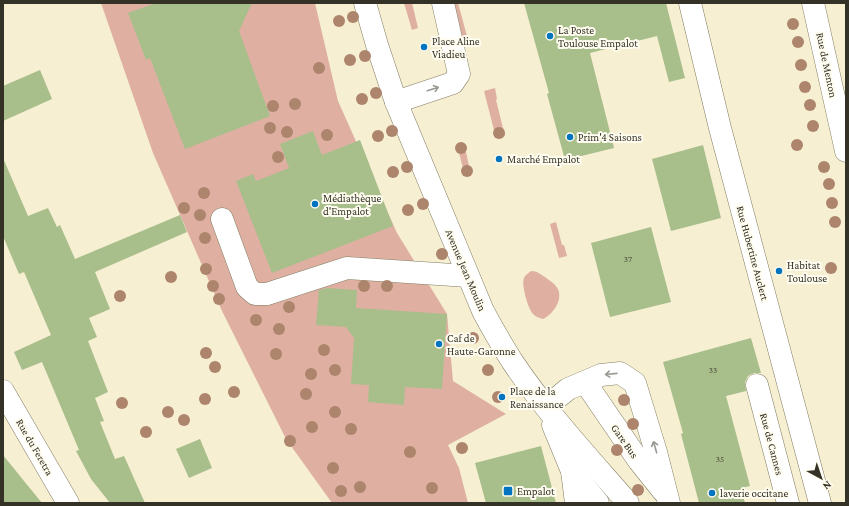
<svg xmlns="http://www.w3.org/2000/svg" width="849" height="506" font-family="'Crimson Pro',serif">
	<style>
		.green { fill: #dfb0a2 }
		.building { fill: #a8be8b }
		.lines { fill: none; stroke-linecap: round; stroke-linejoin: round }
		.minor-casing { stroke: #847e63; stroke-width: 23 }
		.minor { stroke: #fff; stroke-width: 22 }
		.tree { fill: #ad846c }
		.oneway { stroke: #9a9892 }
		.poi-dot { fill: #0074be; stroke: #fffcf0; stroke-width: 1.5 }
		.labels { text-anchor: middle; stroke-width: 4; stroke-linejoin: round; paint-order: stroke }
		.number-label { font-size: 9px; fill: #51543f }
		.poi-label { font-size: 11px; fill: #343126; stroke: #fffcf0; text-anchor: start }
		.street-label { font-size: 11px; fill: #343126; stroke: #fffcf0 }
	</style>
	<rect width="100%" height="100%" fill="#f6efd2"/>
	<g class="green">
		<polygon points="101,3 315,3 338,101 397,233 447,314 453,381 506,414 448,445 459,468 468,503 332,503 286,439 222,311 153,153"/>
		<polygon points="404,3 412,3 418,28 412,30"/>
		<polygon points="458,3 467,36 458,39 449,5"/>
		<polygon points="495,88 497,99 496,100 505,136 496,138 484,91"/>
		<polygon points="464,143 471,175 465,176 457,145"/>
		<polygon points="556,222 562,245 564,245 567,256 559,258 550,224"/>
		<path d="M531,271C537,271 540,274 545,277C548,280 553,282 555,285C566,296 554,314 543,319C540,318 536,317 534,315C528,310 521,284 524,278C525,275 529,273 531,271Z"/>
	</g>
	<g class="building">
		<polygon points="156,3 252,3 239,31 270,116 185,149 150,58 146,60 128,13"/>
		<polygon points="524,3 666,3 685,78 669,82 657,36 590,53 614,148 565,160 547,94 549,93"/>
		<polygon points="40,70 52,99 3,121 3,86"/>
		<polygon points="313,131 322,155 360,140 393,226 272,273 236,181 253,174 256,181 289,168 280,144"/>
		<polygon points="703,145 721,218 671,231 652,159"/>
		<polygon points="3,158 28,216 48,208 57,227 60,225 75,259 180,215 187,232 95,272 110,309 89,318 97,337 88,341 108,392 95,398 104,421 100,422 115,459 124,456 145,503 110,503 91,479 76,451 79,450 42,362 22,370 14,352 51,335 24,272 19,274 3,236"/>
		<polygon points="651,227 671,302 610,317 591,243"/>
		<polygon points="327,288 357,290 356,308 447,314 442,389 405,387 404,405 368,402 369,385 351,384 354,338 346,327 316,325 319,290"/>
		<polygon points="751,338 761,373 754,373 748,376 745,382 746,391 726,396 750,486 741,488 745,503 699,503 681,434 683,433 663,362"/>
		<polygon points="200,439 212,468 189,478 176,449"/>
		<polygon points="541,446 556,503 486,503 475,463"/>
		<polygon points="3,455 24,481 42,503 3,503"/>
	</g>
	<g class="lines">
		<g class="minor-casing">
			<g id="minor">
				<path d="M365,3L377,45L396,102L483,311C492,328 502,345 512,361C546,412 588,457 628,503"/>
				<polyline points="690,3 720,128 820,503"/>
				<polyline points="813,3 846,151"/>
				<polyline points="396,102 453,83 459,74 443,3"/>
				<polyline points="222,219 247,287 255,294 267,294 347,268 468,276"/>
				<polyline points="585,382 639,461 663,491"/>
				<polyline points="757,385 788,503"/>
				<polyline points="3,391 68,503"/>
				<polyline points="546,407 568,389 601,375 620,373 635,383 656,452 669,503"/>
				<polyline points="553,425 572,471 576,503"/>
				<polyline points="572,471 598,503"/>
			</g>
		</g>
		<use href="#minor" class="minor"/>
	</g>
	<g class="tree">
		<circle cx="353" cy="17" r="6"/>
		<circle cx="339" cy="21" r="6"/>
		<circle cx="793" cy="24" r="6"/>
		<circle cx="798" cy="42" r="6"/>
		<circle cx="365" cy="56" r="6"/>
		<circle cx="350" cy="60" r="6"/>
		<circle cx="801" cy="65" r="6"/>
		<circle cx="319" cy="68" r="6"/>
		<circle cx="805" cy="87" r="6"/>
		<circle cx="376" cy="93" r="6"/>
		<circle cx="362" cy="99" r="6"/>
		<circle cx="295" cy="104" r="6"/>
		<circle cx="810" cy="105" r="6"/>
		<circle cx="273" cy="106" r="6"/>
		<circle cx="813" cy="126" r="6"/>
		<circle cx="270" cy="128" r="6"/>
		<circle cx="392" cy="131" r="6"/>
		<circle cx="287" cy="132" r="6"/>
		<circle cx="499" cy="133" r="6"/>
		<circle cx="327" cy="135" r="6"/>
		<circle cx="378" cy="136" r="6"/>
		<circle cx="797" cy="145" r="6"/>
		<circle cx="461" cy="148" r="6"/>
		<circle cx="278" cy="157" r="6"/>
		<circle cx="407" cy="167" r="6"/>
		<circle cx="824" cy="167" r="6"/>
		<circle cx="467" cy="171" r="6"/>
		<circle cx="393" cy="172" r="6"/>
		<circle cx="829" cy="184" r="6"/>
		<circle cx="204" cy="193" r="6"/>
		<circle cx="832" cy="203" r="6"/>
		<circle cx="423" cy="204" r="6"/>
		<circle cx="184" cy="208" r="6"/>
		<circle cx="408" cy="210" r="6"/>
		<circle cx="200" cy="215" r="6"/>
		<circle cx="835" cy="222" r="6"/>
		<circle cx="205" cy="238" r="6"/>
		<circle cx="442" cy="254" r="6"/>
		<circle cx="831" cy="268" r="6"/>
		<circle cx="206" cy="269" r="6"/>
		<circle cx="171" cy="277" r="6"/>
		<circle cx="213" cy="286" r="6"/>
		<circle cx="364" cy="286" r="6"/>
		<circle cx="387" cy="286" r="6"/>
		<circle cx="120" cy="296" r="6"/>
		<circle cx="219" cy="299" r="6"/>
		<circle cx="289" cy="307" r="6"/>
		<circle cx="256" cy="320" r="6"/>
		<circle cx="279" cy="329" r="6"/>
		<circle cx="473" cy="338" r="6"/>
		<circle cx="324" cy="350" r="6"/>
		<circle cx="206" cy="353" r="6"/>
		<circle cx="276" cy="354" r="6"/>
		<circle cx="215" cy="367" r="6"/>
		<circle cx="335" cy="370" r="6"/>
		<circle cx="488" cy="370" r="6"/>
		<circle cx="311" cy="374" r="6"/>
		<circle cx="234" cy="392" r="6"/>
		<circle cx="306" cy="394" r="6"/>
		<circle cx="498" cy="397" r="6"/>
		<circle cx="205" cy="399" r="6"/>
		<circle cx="624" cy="400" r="6"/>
		<circle cx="122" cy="403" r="6"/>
		<circle cx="168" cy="412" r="6"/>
		<circle cx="335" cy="412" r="6"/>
		<circle cx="184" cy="420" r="6"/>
		<circle cx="633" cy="424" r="6"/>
		<circle cx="312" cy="427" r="6"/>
		<circle cx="351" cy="429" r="6"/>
		<circle cx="146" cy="432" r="6"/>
		<circle cx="290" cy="441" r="6"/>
		<circle cx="462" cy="448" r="6"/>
		<circle cx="617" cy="450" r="6"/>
		<circle cx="410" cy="452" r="6"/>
		<circle cx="333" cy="468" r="6"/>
		<circle cx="360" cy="487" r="6"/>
		<circle cx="432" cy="488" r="6"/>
		<circle cx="638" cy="490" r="6"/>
		<circle cx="341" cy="491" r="6"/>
	</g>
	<defs><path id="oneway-shaft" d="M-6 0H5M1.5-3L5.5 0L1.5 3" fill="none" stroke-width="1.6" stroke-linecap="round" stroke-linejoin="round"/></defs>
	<g class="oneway">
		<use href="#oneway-shaft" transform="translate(433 89) rotate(-18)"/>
		<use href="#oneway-shaft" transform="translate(611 374) rotate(174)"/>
		<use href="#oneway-shaft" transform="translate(655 447) rotate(-106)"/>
	</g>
	<g class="poi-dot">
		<circle cx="550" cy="36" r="4"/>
		<circle cx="424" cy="47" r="4"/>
		<circle cx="570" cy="137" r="4"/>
		<circle cx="499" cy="159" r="4"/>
		<circle cx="315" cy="204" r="4"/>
		<circle cx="779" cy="271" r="4"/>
		<circle cx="439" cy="344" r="4"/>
		<circle cx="502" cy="397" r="4"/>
		<rect x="503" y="486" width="10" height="10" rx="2"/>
		<circle cx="712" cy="493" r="4"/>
	</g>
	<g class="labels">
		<g class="number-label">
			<text x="628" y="262">37</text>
			<text x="713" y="373">33</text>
			<text x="720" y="462">35</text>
		</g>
		<g class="poi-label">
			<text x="558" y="34">La Poste<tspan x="558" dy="13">Toulouse Empalot</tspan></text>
			<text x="432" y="45">Place Aline<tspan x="432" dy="13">Viadieu</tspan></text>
			<text x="578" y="141">Prim'4 Saisons</text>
			<text x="507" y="163">Marché Empalot</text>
			<text x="323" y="202">Médiathèque<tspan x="323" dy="13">d'Empalot</tspan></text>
			<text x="787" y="269">Habitat<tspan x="787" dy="13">Toulouse</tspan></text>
			<text x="447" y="342">Caf de<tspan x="447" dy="13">Haute-Garonne</tspan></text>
			<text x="510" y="395">Place de la<tspan x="510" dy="13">Renaissance</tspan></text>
			<text x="517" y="495">Empalot</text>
			<text x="720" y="497">laverie occitane</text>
		</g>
		<g class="street-label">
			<text transform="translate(827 65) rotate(78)" y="4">Rue de Menton</text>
			<text transform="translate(753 253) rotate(75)" y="4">Rue Hubertine Auclert</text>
			<text transform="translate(466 270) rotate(67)" y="4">Avenue Jean Moulin</text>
			<text transform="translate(625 441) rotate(55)" y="4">Gare Bus</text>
			<text transform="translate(772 444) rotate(75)" y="4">Rue de Cannes</text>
			<text transform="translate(35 447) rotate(60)" y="4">Rue du Feretra</text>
		</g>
	</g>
	<rect width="849" height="506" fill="none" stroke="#343126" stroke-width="8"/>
	<g transform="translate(821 478) rotate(140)" stroke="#fffcf0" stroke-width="3" paint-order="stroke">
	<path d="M0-3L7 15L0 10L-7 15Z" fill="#343126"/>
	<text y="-6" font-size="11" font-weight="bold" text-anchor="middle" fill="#343126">N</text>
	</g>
</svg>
